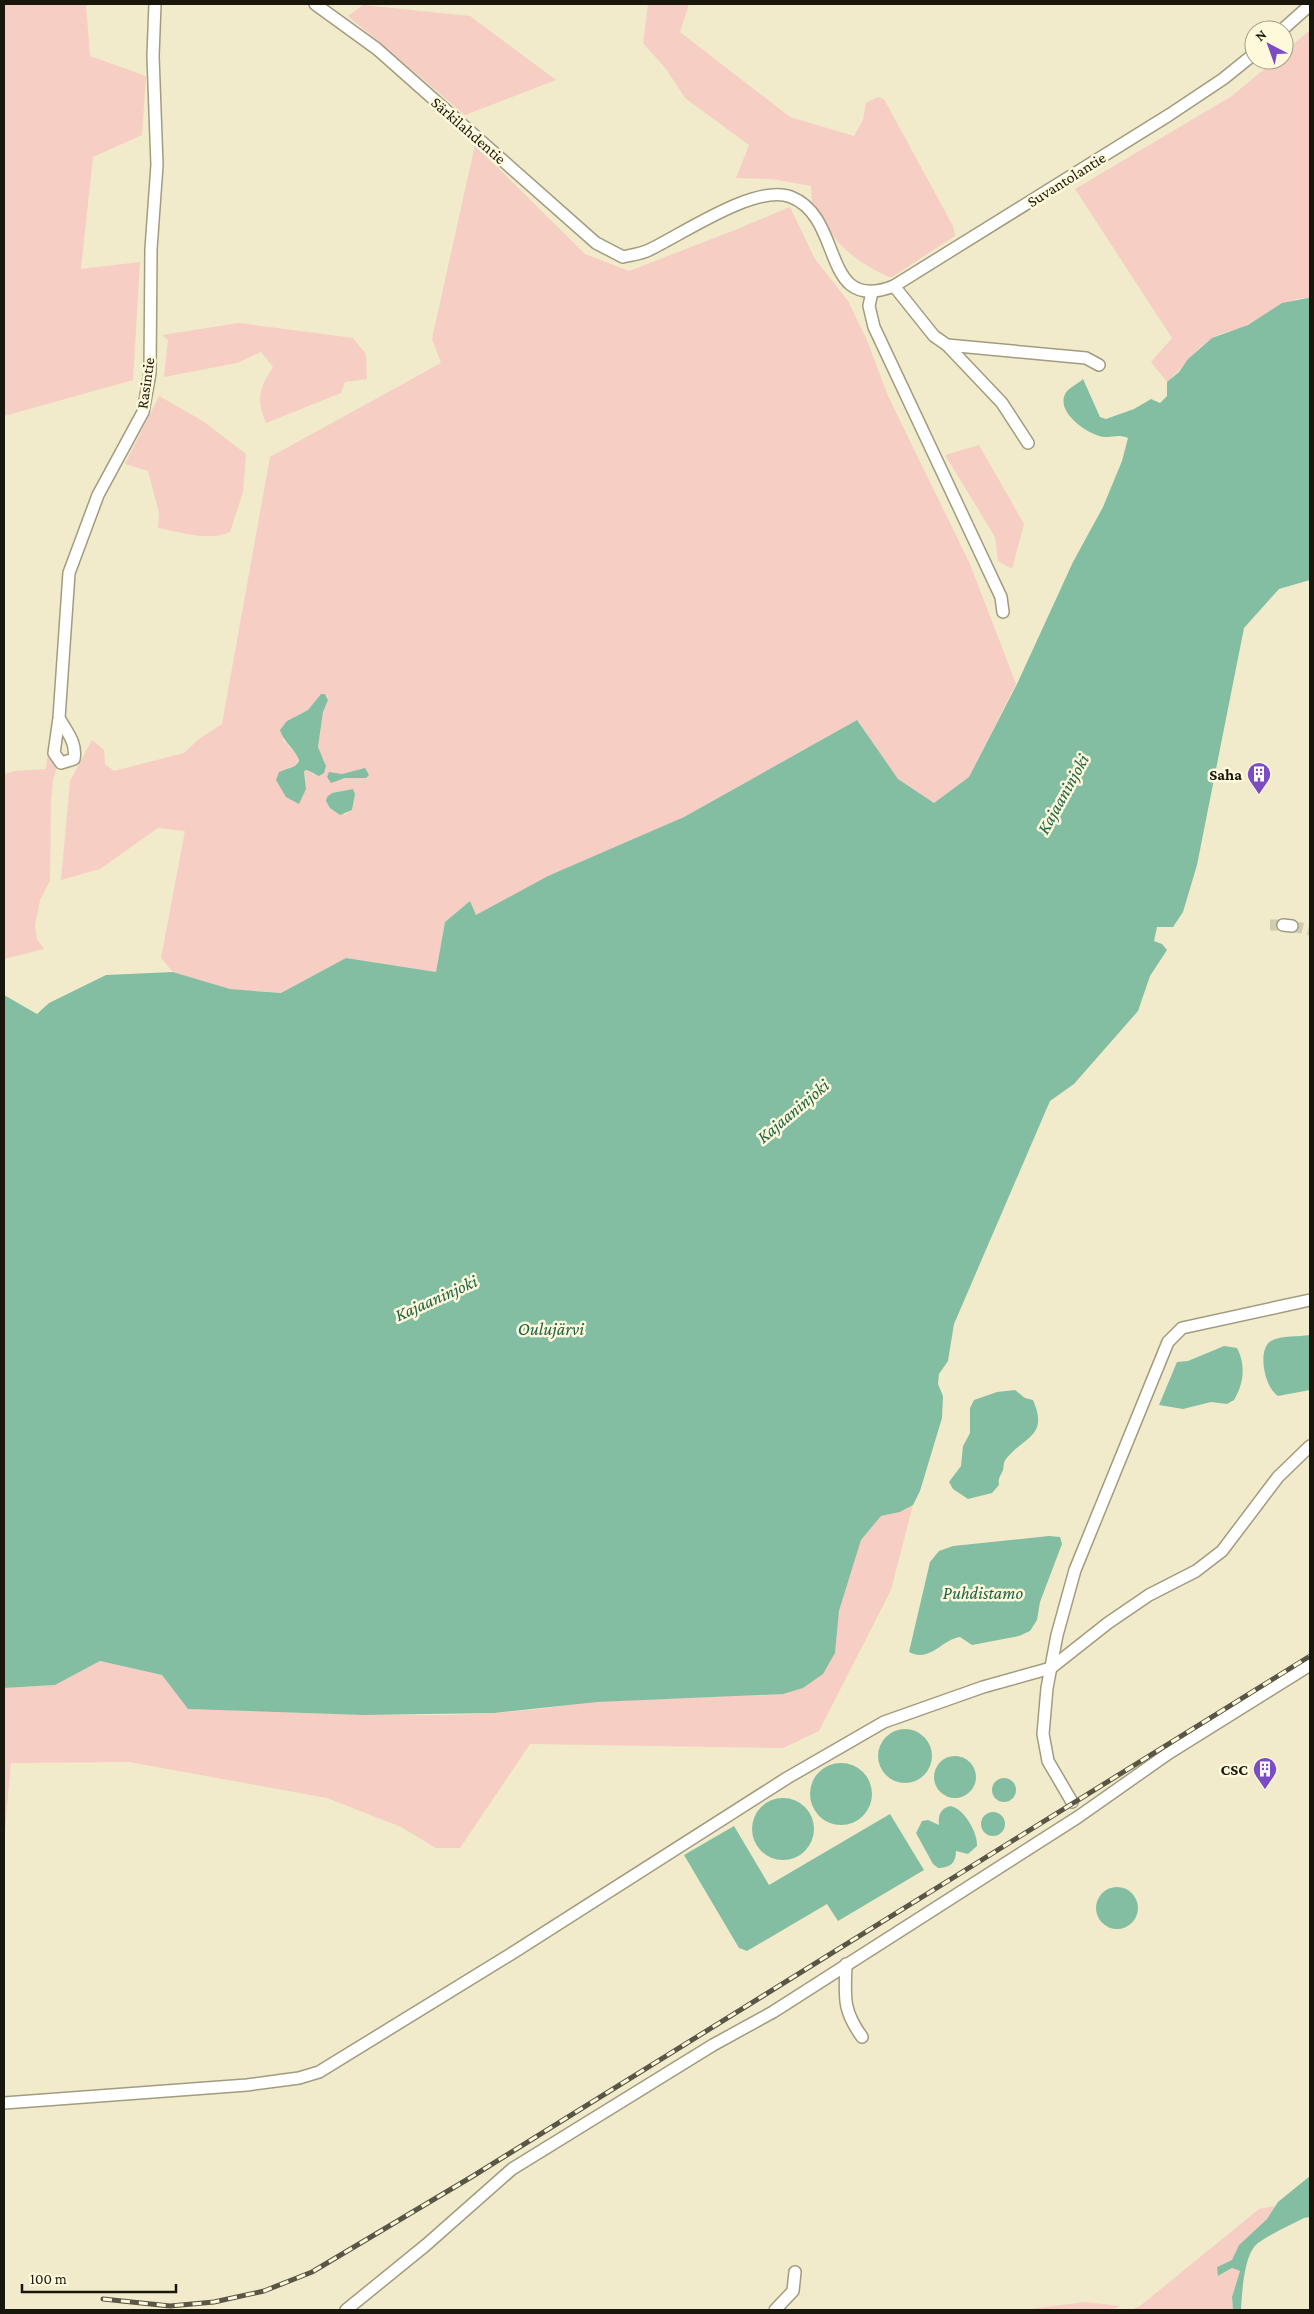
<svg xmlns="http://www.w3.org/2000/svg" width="1314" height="2314" font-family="'Crimson Pro',serif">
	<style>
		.green { fill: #f6cec3; fill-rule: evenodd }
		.water { fill: #84bea2 }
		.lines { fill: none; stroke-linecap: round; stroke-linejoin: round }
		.street-tunnel { stroke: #d1cbaf; stroke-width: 11; stroke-dasharray: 11 5.5; stroke-linecap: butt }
		.street-casing { stroke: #a19c7f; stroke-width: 14 }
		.street { stroke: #fff; stroke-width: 11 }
		.rail-casing { stroke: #5a5646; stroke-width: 5 }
		.rail { stroke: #fef9da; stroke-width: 3; stroke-dasharray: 9; stroke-linecap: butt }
		.labels { text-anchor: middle; stroke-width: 5; stroke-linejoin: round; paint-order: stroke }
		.street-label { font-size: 16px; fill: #19170c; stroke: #fef9da }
		.poi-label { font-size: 16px; font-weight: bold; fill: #19170c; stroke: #fef9da; text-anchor: end }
		.water-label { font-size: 18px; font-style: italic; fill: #1d6247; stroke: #fef9da }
	</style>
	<rect width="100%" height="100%" fill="#f1ebcc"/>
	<g class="green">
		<polygon points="4,4 86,4 90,56 146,76 142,135 93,157 81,269 140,262 133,380 4,416"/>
		<path d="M648,4H689L680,32L790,117L854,136L863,120L866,103L878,97L884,99L953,226L955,236L892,277H889C866,267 845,253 830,232C823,223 821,211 812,202L811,186L772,179L736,178L749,145L685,98L666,69L643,43Z"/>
		<polygon points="363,5 470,16 556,80 465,115 348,16"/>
		<path d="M1310,30V298C1284,297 1269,315 1247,325C1236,331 1221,332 1211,339C1193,351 1183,368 1167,382L1151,362L1172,338L1075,189L1232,96L1275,60H1284V52Z"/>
		<path d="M475,145L585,254L629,271L735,230L790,207L815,259L848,301L867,340L888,396L970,564L1016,684L969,777L934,803L898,780L857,720L684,817L549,876L476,916L470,901L445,922L436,972L346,958L282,993L230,989L173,972L161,958L185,831L158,828L100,869L61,880L70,781L92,740L104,750L105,764L114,771L184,753L199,739L222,724L270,457L441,363L432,339ZM321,694L327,696L328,700L323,712L318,747L320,755L325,761L314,775L307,770L304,771L306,781L288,768L295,766L299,757L283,740L287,721L308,710ZM353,789L355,794L352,810L344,815L332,793Z"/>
		<path d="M239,323L353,338L366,354L367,379L345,382L341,393L266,423C256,400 259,388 273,367L261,352L237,363L164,377L168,340L162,335Z"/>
		<path d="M159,396L203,421L246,454L243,492L230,532C209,542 181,532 158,528L159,513L148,471L125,464Z"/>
		<polygon points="979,445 1024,524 1012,569 998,561 995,537 945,455"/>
		<polygon points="49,745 50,754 58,764 53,780 51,802 50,881 40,900 35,925 37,939 44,949 4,959 4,774 15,771 46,769"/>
		<path d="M913,1505L891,1590L819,1731L783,1748L530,1744L460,1848H436L401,1827L327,1798L129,1762L11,1763L4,1842V1688L55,1685L100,1661L162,1675L188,1709C290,1711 392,1719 494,1713C609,1705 722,1676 835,1653L839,1611L861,1540L881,1516L900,1512Z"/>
		<polygon points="1275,2206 1267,2219 1239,2245 1232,2260 1217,2267 1219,2276 1232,2268 1240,2271 1232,2297 1233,2310 1131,2310 1140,2306 1259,2209"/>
		<polygon points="1085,2302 1120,2306 1112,2310 1021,2310"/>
	</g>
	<g class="water">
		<path d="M1308,298H1310V580L1279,589L1244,628L1197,865L1183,912L1173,927H1157L1154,941L1162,944L1167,950L1150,976L1138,1011L1074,1084L1050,1101L954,1324L948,1361L939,1374L938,1384L943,1396L942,1418L920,1491L913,1505L900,1512L881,1516L861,1540L839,1611L835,1653L823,1674L803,1688L783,1694L597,1702L494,1713L364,1715L188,1709L162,1675L100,1661L55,1685L4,1688V995L37,1014L49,1003L106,975L173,972L230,989L281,993L346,958L436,972L445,922L470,901L476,915L548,876L684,817L857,720L898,779L934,803L969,777L1017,684L1073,562L1103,507L1122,461L1128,438C1119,434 1114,437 1105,437C1090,436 1059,415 1064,397C1066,388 1077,385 1083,379L1100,417L1106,419L1134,409L1151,399L1160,403L1167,396V382L1179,372L1188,359L1212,338L1248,325L1282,303Z"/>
		<path d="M321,694H325L328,700L323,712L318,747L326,766L324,773L319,776L307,770L304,771L306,789L299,804L286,797L276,780L279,772L295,766L299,761C298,752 284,743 280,730L287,721L308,710Z"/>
		<polygon points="365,768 369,775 366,778 345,778 331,783 327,777 329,772 342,774"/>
		<polygon points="353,789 355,794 352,810 340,815 330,808 326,801 327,797 332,793"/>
		<path d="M1310,1335V1390L1278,1396C1264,1387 1257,1349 1271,1341C1282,1335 1298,1337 1310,1335Z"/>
		<path d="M1224,1346L1237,1348C1246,1365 1244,1384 1234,1400L1227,1404L1211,1402L1183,1409L1159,1405L1177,1362L1188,1361Z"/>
		<path d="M1015,1390L1025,1398L1033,1400C1049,1437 1024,1436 1006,1459C1003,1463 1004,1466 1003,1470C1000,1477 998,1478 999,1485L992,1493L968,1499L953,1489L949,1482L961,1466L963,1446L970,1433V1408L974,1400L997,1392Z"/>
		<path d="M1049,1536L1060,1537L1062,1544L1040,1602L1037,1620L1030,1631L1019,1636L972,1645L960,1637C941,1640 930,1663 909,1652L930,1562L939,1551L953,1546Z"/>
		<circle cx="905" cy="1756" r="27"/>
		<circle cx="955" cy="1777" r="21"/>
		<circle cx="841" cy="1794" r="31"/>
		<circle cx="1004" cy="1790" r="12"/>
		<circle cx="783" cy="1829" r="31"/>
		<path d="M950,1806C964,1808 978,1833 977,1846L968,1854L956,1851C956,1863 950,1868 938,1868L933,1864L916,1833L922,1821L928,1820L939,1825C938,1815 940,1809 950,1806Z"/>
		<circle cx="993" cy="1824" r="12"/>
		<polygon points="890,1814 924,1870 838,1921 827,1904 747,1951 739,1948 684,1855 734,1826 769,1885"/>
		<circle cx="1117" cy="1908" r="21"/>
		<path d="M1310,2176V2217L1304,2218C1289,2226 1272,2233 1258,2243C1244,2253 1242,2293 1241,2310H1233L1232,2297L1240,2271L1232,2268L1218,2276L1217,2267L1232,2260L1239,2245L1267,2219L1278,2202Z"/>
	</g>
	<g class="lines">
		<g class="street-tunnel">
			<polyline points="1270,925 1283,925"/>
			<polyline points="1292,926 1310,930"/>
		</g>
		<g class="street-casing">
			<g id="street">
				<path d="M315,4L377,49L596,243L623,257C631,255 641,254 649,250C683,234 756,183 791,197C845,218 820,315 894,286L1169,115L1223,79L1254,54"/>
				<polyline points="1282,30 1310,5"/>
				<polyline points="894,286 934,336 947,345 1086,358 1099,365"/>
				<polyline points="872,292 869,306 874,327 993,580 1001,597 1003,612"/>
				<polyline points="947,345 1002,403 1028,443"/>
				<path d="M59,718C67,732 77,743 74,759L61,763L54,753L59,718L69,573L98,495L143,412L150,373L151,249L157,165L153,56L155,4"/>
				<polyline points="1283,925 1292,926"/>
				<polyline points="1072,1802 1048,1761 1043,1734 1047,1688 1057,1635 1075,1570 1168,1342 1182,1328 1310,1300"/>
				<path d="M846,1964C845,1997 842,2009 862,2037"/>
				<polyline points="4,2103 247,2085 299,2078 319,2072 511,1954 787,1778 884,1722 983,1687 1051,1668 1108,1623 1149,1595 1196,1571 1222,1551 1278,1477 1310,1446"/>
				<polyline points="346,2310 426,2245 512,2169 713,2045 773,2012 1078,1817 1169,1753 1310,1665"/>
				<polyline points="775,2310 793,2291 795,2272"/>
			</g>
		</g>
		<use href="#street" class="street"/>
		<g class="rail-casing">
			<polyline id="rail" points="103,2299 170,2306 214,2302 264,2291 312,2272 473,2176 1310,1656"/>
		</g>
		<use href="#rail" class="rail"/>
	</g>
	<defs>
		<g id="building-pin" transform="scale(1.25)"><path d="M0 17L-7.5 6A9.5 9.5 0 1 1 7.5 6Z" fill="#7c4cc4" stroke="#fef9da"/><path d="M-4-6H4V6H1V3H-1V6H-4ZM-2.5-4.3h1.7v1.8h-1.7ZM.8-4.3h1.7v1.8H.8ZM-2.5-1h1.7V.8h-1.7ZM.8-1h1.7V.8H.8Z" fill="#fff"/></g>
	</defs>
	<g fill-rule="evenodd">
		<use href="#building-pin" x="1259" y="774"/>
		<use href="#building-pin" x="1265" y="1769"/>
	</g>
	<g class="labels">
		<g class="street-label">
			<text transform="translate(469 130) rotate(41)" y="6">Särkilahdentie</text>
			<text transform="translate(1066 179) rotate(-32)" y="6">Suvantolantie</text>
			<text transform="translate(145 383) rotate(-82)" y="6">Rasintie</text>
		</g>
		<g class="poi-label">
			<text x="1242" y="780">Saha</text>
			<text x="1248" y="1775">CSC</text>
		</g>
		<g class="water-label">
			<text transform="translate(1063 794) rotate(-61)" y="6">Kajaaninjoki</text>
			<text transform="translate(793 1111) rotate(-40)" y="6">Kajaaninjoki</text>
			<text transform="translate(436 1298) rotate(-24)" y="6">Kajaaninjoki</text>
			<text x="551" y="1335">Oulujärvi</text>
			<text x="983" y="1599">Puhdistamo</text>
		</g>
	</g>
	<rect width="1314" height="2314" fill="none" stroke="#19170c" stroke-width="10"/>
	<g transform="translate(1269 45) rotate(319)"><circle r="24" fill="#fef9da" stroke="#a29f88"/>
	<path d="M0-4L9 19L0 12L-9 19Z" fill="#7c4cc4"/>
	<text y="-8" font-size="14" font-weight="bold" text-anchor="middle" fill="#19170c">N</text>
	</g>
	<path d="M22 2284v8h154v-8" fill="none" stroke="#19170c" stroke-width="2.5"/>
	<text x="30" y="2284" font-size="15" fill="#19170c" stroke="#fef9da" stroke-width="4" paint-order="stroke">100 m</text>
</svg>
